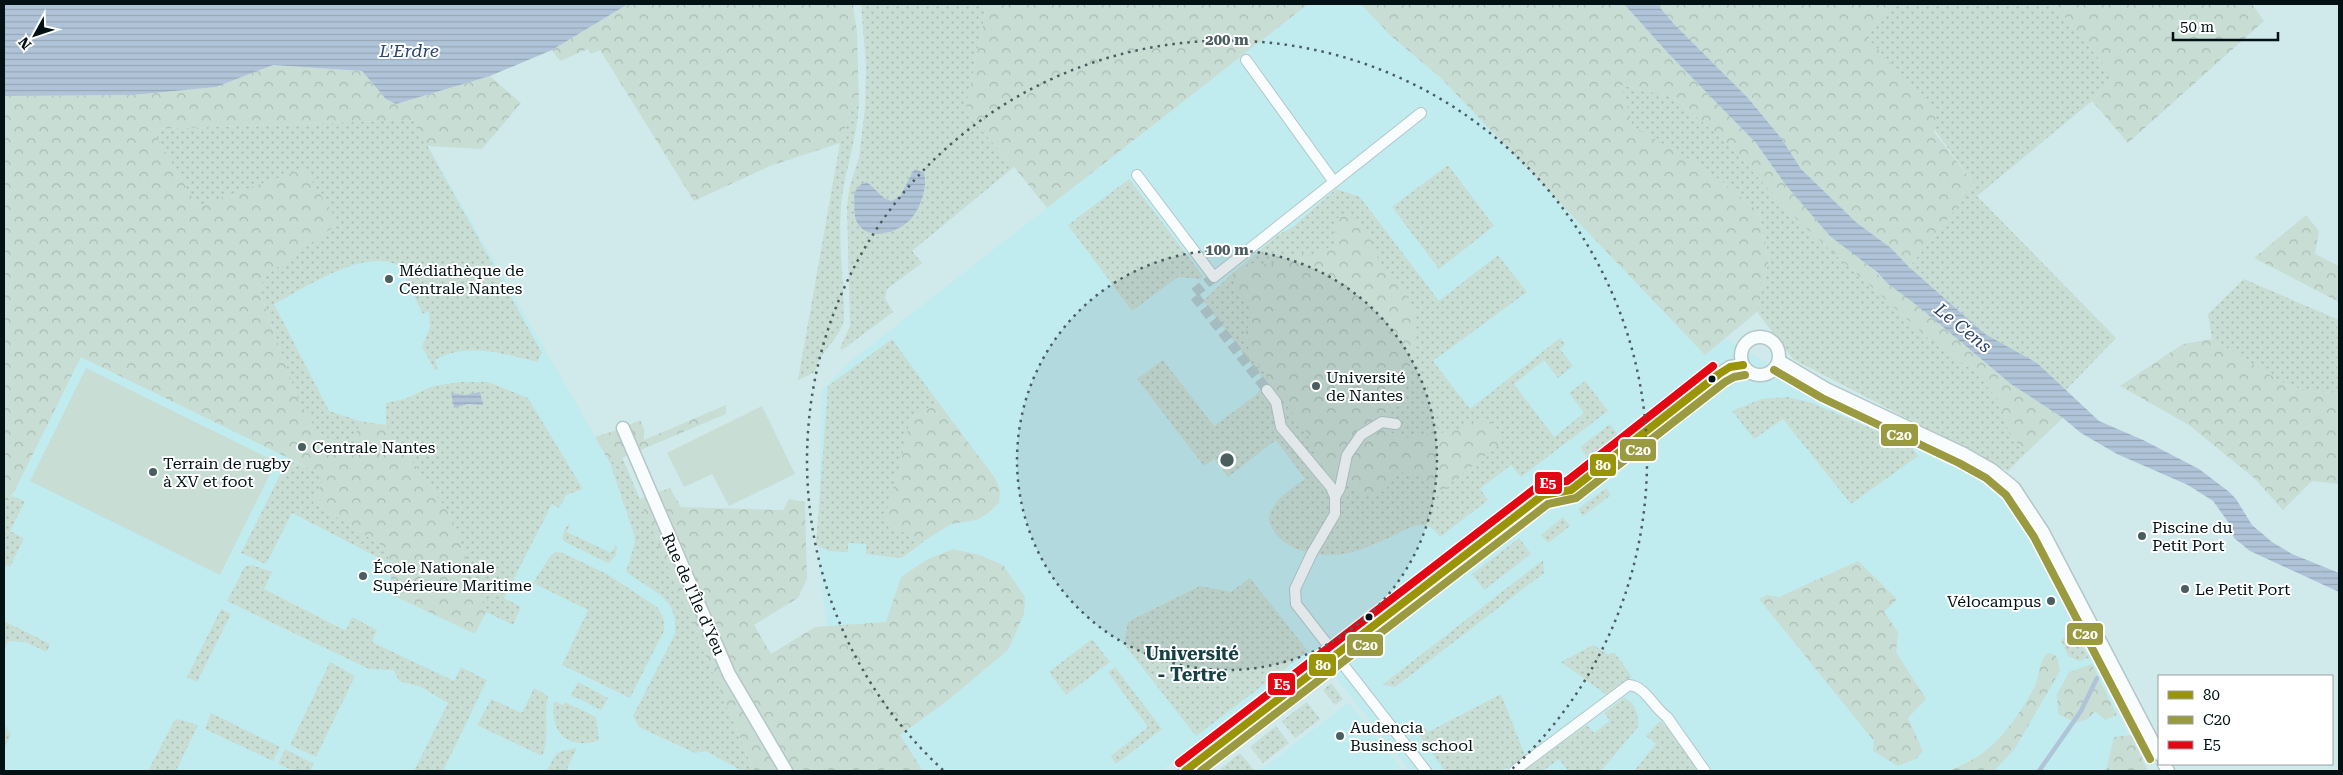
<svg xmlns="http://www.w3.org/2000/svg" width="2343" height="775" font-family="'Roboto Serif',serif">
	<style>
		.built { fill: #c1ecef }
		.green { fill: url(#green-dots) }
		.forest { fill: url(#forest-crowns) }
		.pitch { fill: #c8ddd4 }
		.water { fill: url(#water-rules) }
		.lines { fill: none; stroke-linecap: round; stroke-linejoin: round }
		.stream { stroke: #afc4d8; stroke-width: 4.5 }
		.pedestrian-tunnel { stroke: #b1cacc; stroke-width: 10; stroke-dasharray: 10 5; stroke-linecap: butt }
		.pedestrian-casing { stroke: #b3c7c9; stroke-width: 12 }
		.minor-casing { stroke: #b3c7c9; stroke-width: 15 }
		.pedestrian { stroke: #f8fcfc; stroke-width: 10 }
		.minor { stroke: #f8fcfc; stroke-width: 12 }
		.bus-1-casing { stroke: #fff; stroke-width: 11 }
		.bus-2-casing { stroke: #fff; stroke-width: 11 }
		.bus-3-casing { stroke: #fff; stroke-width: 11 }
		.bus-1 { stroke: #9a9508; stroke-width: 8 }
		.bus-2 { stroke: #9a9a40; stroke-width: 8 }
		.bus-3 { stroke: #e30613; stroke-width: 8 }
		.ring { fill: none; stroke: #4a5e60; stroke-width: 2.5; stroke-dasharray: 2.5 5 }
		.poi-dot { fill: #4a5e60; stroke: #fff; stroke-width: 2 }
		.bus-dot { fill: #021214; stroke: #fff; stroke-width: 2 }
		.labels { text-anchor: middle; stroke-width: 4; stroke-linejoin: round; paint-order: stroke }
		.poi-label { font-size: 16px; fill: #021214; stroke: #fff; text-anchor: start }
		.street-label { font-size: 16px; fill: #021214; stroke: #fff }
		.water-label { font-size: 18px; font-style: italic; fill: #2c456d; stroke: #fff }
		.neighbourhood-label { font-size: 18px; font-weight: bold; fill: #154144; stroke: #fff }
		.centre { fill: #4a5e60; stroke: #fff; stroke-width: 2.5 }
		.ring-label { font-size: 15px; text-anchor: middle; font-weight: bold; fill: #4a5e60; stroke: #fff; stroke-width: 4; stroke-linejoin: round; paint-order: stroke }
		.line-badge { stroke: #fff; stroke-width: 2 }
		.badge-label { font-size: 14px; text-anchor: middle; font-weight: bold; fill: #fff }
	</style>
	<defs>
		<pattern id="green-dots" width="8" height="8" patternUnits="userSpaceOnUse" patternTransform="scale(1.25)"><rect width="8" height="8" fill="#c8ddd4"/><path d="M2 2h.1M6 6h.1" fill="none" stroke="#aabdb5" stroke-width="1.8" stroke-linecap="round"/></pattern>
		<pattern id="forest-crowns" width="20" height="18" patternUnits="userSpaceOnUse" patternTransform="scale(1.25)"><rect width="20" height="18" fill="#c8ddd4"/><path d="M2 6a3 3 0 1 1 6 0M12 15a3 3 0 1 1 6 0" fill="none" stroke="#aabdb5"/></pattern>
		<pattern id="water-rules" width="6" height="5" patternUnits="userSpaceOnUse" patternTransform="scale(1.25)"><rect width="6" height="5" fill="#afc4d8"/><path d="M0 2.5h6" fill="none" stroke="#95a7b8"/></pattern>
	</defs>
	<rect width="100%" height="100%" fill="#d0eaec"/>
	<g class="built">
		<polygon points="1308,4 1361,4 1391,36 1441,78 1706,354 1726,338 1800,383 1992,479 2018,515 2067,606 2146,771 1410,771 1316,653 1161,771 845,771 819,565 818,531 822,390 852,360"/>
		<polygon points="413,120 610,462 622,457 754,771 4,771 4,380 327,123"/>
		<polygon points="1349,702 1403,771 1259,771"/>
	</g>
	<g class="green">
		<polygon points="861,4 987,4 965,111 1014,167 912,251 922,263 887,289 885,298 893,312 842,350 840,348 850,326 847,206 850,186 859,157 865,108 866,66"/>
		<polygon points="1891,4 2054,4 2113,76 2092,101 1977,196 2116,338 2065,391 2037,363 1985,334 1909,267 1975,185 1866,36"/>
		<polygon points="1621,85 1673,97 1723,139 1797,220 1927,337 1978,374 2000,403 2010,435 2026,453 2008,471 1793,359 1757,312 1769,259 1759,212 1707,170 1632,126"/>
		<path d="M859,105C857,136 847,165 842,196C837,236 844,279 844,319C839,342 820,349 815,372L798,380L840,143L850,112Z"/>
		<path d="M413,120L542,353L537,362C503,354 468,341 435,360L438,370H435L422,347L430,327L429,311L423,314L406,280L412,276C379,236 309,286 274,304L329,411L360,421L352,451L318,433L298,399L261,295L264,277L339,223L245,191L197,206L152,129Z"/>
		<polygon points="1448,165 1494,226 1439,269 1392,207"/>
		<polygon points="1129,179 1203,276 1201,279 1178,277 1132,311 1068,225"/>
		<path d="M1336,189L1360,197L1439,301L1498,255L1527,292L1433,361L1470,409L1560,338L1565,344L1560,349L1573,366L1558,378L1544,360L1514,384L1554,437L1584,413L1569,393L1585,381L1608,411L1521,477L1511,465L1480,489L1488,500L1440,537C1435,531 1431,525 1422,525C1413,525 1404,530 1397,534C1376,543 1355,555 1331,555C1310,555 1282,548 1272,528C1270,524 1268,521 1269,517C1273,500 1292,488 1305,479L1276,440L1228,477L1214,459L1204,466L1137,379L1163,360L1214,426L1256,395L1265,382L1203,301L1233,273L1278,235L1293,227Z"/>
		<polygon points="2244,279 2339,320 2339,393 2308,391 2285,384 2212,339 2208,314"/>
		<polygon points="892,339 938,402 910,419 889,529 903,532 924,541 902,558 866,554 866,544 848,543 848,552 829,551 816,545 828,386"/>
		<polygon points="461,382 488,382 528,398 583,489 566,495 559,508 552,504 504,598 521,607 513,625 486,612 450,514 386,425 386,403 405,399 433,386"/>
		<polygon points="1788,397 1812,403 1910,445 1918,456 1851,504 1783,419 1754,439 1732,411 1761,399"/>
		<polygon points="1610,424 1620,437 1590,461 1580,447"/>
		<polygon points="622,457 754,771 742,771 706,751 695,753 639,727 633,716 675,634 675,619 671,607 662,596 626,572 635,542 634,534 610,463"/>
		<polygon points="288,459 325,476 313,502 387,549 389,563 292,513 266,564 241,553"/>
		<polygon points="1606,488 1611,495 1583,516 1578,509"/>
		<polygon points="11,496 25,501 10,531 24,538 10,567 5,565 4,569 4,506"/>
		<polygon points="1563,517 1570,526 1548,543 1541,535"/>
		<path d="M570,523L567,532L611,553L616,544C618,554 615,558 608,563L565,542L562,539L565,528Z"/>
		<polygon points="1519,538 1531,554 1484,590 1472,574"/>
		<path d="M556,552L563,553L607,574L657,607C663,615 665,621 664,631L630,698L562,665L588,610L533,583L551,555Z"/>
		<polygon points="1543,560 1544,573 1395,687 1382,685"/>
		<polygon points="252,565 272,572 264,589 342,629 346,630 352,617 377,630 372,642 450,679 454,681 461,667 487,680 443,771 414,771 448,703 421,687 399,681 394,670 369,669 227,601 245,566"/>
		<polygon points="1250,578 1308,651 1196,736 1124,644 1128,622 1200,586 1231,592"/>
		<polygon points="221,609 231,614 197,682 187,677"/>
		<polygon points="4,621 50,644 47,652 25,642 9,641 4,650"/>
		<polygon points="2074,631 2089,658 2079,661 2068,656 2061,640"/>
		<polygon points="1092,639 1110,662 1066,695 1049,672"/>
		<polygon points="1593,645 1608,654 1615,653 1632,677 1608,696 1561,662"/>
		<polygon points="330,662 355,676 316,757 290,745"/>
		<polygon points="1115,667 1162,729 1116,764 1111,757 1112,755 1148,727 1108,672"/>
		<polygon points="578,682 608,698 601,710 571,695"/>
		<polygon points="1331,683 1343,699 1335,705 1323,690"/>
		<path d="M534,688L548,696C543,717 551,736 542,756L477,725L491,699L522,713Z"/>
		<polygon points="1501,694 1526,758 1501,771 1445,771 1419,735 1420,730 1425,727 1428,732"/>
		<path d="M1624,698C1635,701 1639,716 1638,727L1601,771H1568L1559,759L1543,771H1523L1587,725L1594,733L1610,721L1604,713Z"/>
		<path d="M554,701L563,705L565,702L596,717L599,740C568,751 549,732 554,701Z"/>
		<polygon points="1307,702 1320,719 1295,738 1282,721"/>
		<polygon points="211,713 280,747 273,761 205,729"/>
		<polygon points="178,719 198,725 176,771 148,771 174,721"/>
		<polygon points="1660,721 1676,736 1700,771 1634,771 1656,744 1646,736"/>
		<polygon points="4,724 11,735 4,750"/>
		<polygon points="1276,726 1289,743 1263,763 1250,747"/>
		<path d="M577,748L566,771H547C557,752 554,752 577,748Z"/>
		<polygon points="285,749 314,764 310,771 294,771 278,764"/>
		<polygon points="1240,753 1254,770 1222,771 1220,769"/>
	</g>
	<g class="forest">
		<polygon points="628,4 853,4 857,32 859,105 850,112 840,143 770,166 694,201 600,50 591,54 588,49 560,61 552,50"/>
		<polygon points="987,4 1308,4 1047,208 1014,167 965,111"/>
		<polygon points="1361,4 1624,4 1667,52 1756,143 1785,184 1887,283 1919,307 2011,384 2063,418 2026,453 2010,435 2000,403 1978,374 1927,337 1797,220 1723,139 1673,97 1621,85 1633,126 1707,170 1759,212 1769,259 1757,312 1705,355 1441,78 1391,36"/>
		<polygon points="1657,4 1891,4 1866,36 1936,114 1934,132 1975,185 1909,267 1891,248 1857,223 1801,169 1781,138 1748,98 1674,24"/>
		<polygon points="2054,4 2252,4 2264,21 2128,143 2092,101 2113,76"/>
		<polygon points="273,65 362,71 386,99 396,104 490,76 521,103 482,149 427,146 413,120 152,129 197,206 304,169 339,223 264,277 261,296 298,399 318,433 351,451 360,421 386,425 450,514 486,612 475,634 390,594 392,587 387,549 313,502 325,476 81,357 16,488 4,506 4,96 133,95 216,87"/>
		<path d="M1349,215L1361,225L1374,245L1380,266L1403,289L1414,310V349L1409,369L1385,423L1392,433L1404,438L1453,431L1478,421L1491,422L1500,432L1499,445L1453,481L1446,489C1426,491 1432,486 1420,478C1415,474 1405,473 1399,472L1385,490L1370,496L1357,493L1347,482L1329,474L1323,469L1315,455L1307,433L1276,391L1242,338C1245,332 1251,323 1252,316C1253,303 1233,295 1233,273C1246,262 1255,262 1271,265C1289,254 1295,251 1315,256L1334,244L1337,218Z"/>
		<polygon points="2306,215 2319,231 2315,254 2339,266 2339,302 2254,258"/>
		<polygon points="2212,339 2285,384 2308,391 2339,393 2339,484 2312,481 2283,510 2254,478 2189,425 2120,386 2183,344"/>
		<polygon points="938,402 995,478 1000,490 999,503 987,514 977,520 951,524 924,541 903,532 889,529 885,516 900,465 910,419"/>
		<polygon points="726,405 726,414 610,463 595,437 623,428 640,420 644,429 644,440"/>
		<polygon points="670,488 681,507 783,510 789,499 805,502 807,579 798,598 754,625 771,654 815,627 886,622 901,577 926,560 953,549 980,555 1003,565 1025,597 1024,614 1008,650 947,701 900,735 923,771 754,770 639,499"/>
		<polygon points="1858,561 1897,599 1884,612 1898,632 1896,652 1926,699 1908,718 1923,751 1917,758 1898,766 1873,751 1874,741 1759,599 1767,595 1779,597"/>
		<path d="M2048,653L2055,655L2058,660L2060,671L2014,750L1994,771H1950C1961,765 1974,760 1984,752C2004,737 2022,710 2034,688C2040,677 2038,661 2048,653Z"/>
		<polygon points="2092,664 2117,715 2105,720 2095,711 2088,719 2076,723 2058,714 2057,694 2069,672"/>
		<polygon points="2131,735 2148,771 2106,771 2114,737"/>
	</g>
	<g class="pitch">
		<polygon points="86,368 276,462 220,575 30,481"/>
		<polygon points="762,406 795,474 729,506 712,474 684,487 667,453"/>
	</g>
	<g class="water">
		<polygon points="4,4 628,4 552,50 490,76 396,104 386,99 362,71 273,65 216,87 133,95 4,96"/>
		<polygon points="1624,4 1657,4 1674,24 1748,98 1781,138 1801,169 1857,223 1891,248 1909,267 1985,334 2037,363 2099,421 2143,440 2199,469 2228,491 2236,499 2252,525 2272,542 2292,554 2339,573 2339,592 2250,551 2234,538 2229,523 2213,501 2188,485 2117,454 2081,433 2063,418 2011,384 1919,307 1887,283 1877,272 1830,236 1785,184 1756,143 1667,52"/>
		<path d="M915,169L924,173C928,188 920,209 910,220C896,234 865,242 856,220C853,212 855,201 854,193L860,185L867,182L884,198L891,201L900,197L912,173Z"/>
		<polygon points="480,392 483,405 468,404 454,408 451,393 465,395"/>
	</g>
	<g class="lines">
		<polyline class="stream" points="2039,771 2081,711 2097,678"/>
		<polyline class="pedestrian-tunnel" points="1214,277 1193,294 1267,390"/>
		<g class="pedestrian-casing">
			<g id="pedestrian">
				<polyline points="1137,175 1214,277 1334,182 1246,60"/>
				<polyline points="1334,182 1421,113"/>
				<polyline points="1267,390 1276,402 1281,427 1331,487 1335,497 1335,514 1312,553 1295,589 1296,604 1426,771"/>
				<polyline points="1335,497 1340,488 1347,455 1361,435 1382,422 1396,424"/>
				<path d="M1514,771L1629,685C1645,686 1654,708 1667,717L1705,771"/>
			</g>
		</g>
		<g class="minor-casing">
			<g id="minor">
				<circle cx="1760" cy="356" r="19"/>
				<polyline points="1779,361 1826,389 1964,454 1992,470 2014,488 2043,532 2159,754"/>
				<polyline points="623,428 729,674 786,771"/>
				<polyline points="2164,764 2168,771"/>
				<path d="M1185,771L1543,495C1552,490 1561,493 1571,490L1719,374L1730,367L1743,365"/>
			</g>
		</g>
		<use href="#pedestrian" class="pedestrian"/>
		<use href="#minor" class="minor"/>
		<g class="bus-1-casing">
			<polyline id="bus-1" points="1185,771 1543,495 1571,490 1719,374 1730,367 1743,365"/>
		</g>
		<g class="bus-2-casing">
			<g id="bus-2">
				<polyline points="1774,370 1822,398 1959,463 1986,478 2006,495 2034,537 2150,759"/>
				<polyline points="1201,771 1548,504 1576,498 1725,382 1734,377 1745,375"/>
			</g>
		</g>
		<g class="bus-3-casing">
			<polyline id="bus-3" points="1179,763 1537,487 1548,483 1567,481 1713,366"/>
		</g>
		<use href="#bus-1" class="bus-1"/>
		<use href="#bus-2" class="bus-2"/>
		<use href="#bus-3" class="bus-3"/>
	</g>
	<circle cx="1227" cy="460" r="210" fill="#4a5e60" fill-opacity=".12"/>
	<g class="ring">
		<circle cx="1227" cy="460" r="210"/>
		<path d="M943 770A420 420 0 1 1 1511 770"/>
	</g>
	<g class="poi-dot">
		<circle cx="389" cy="279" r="5"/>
		<circle cx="1316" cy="386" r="5"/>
		<circle cx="302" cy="447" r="5"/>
		<circle cx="153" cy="472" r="5"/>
		<circle cx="2142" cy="536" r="5"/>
		<circle cx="363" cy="576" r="5"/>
		<circle cx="2185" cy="589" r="5"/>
		<circle cx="2051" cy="601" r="5"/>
		<circle cx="1340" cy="736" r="5"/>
	</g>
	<g class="bus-dot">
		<circle cx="1712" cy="379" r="4.5"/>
		<circle cx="1369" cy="617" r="4.5"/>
	</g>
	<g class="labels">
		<g class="poi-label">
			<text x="399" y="276">Médiathèque de<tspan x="399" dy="18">Centrale Nantes</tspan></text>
			<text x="1326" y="383">Université<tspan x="1326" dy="18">de Nantes</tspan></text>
			<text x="312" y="453">Centrale Nantes</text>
			<text x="163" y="469">Terrain de rugby<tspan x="163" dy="18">à XV et foot</tspan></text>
			<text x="2152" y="533">Piscine du<tspan x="2152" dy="18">Petit Port</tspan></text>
			<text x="373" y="573">École Nationale<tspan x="373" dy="18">Supérieure Maritime</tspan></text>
			<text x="2195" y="595">Le Petit Port</text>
			<text x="2041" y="607" text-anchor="end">Vélocampus</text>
			<text x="1350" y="733">Audencia<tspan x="1350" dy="18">Business school</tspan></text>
		</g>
		<g class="street-label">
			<text transform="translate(694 594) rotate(66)" y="6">Rue de l'Île d'Yeu</text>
		</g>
		<g class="water-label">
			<text x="409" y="57">L'Erdre</text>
			<text transform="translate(1963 328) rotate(39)" y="6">Le Cens</text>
		</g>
		<g class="neighbourhood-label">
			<text x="1192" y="660">Université<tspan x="1192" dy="21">- Tertre</tspan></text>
		</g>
	</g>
	<circle cx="1227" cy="460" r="8" class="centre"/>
	<g class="ring-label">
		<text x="1227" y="45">200 m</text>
		<text x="1227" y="255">100 m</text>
	</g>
	<g class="line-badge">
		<rect x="1880" y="423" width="39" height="24" rx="5" fill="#9a9a40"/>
		<rect x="1619" y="438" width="38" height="24" rx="5" fill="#9a9a40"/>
		<rect x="1589" y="453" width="28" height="24" rx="5" fill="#9a9508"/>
		<rect x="1534" y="471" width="29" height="24" rx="5" fill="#e30613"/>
		<rect x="2066" y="622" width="38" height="24" rx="5" fill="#9a9a40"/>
		<rect x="1346" y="633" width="38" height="24" rx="5" fill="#9a9a40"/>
		<rect x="1308" y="653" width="29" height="24" rx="5" fill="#9a9508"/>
		<rect x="1267" y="672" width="29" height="24" rx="5" fill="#e30613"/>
	</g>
	<g class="badge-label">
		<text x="1899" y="440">C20</text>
		<text x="1638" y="455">C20</text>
		<text x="1603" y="470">80</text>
		<text x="1548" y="488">E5</text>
		<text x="2085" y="639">C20</text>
		<text x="1365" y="650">C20</text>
		<text x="1323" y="670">80</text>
		<text x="1282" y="689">E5</text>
	</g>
	<rect width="2343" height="775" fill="none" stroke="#021214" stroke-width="10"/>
	<rect x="2158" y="675" width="175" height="90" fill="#ffffff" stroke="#9aa0a1"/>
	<rect x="2168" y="691" width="25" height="8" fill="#9a9508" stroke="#9aa0a1"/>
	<text x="2203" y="700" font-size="15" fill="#021214">80</text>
	<rect x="2168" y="716" width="25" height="8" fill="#9a9a40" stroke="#9aa0a1"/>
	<text x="2203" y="725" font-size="15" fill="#021214">C20</text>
	<rect x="2168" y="741" width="25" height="8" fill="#e30613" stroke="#9aa0a1"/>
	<text x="2203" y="750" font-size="15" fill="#021214">E5</text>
	<g transform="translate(35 35) rotate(230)" stroke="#ffffff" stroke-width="4" paint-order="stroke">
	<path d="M0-4L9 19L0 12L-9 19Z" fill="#021214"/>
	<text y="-8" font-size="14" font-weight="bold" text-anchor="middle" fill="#021214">N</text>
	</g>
	<path d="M2173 32v8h105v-8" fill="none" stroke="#021214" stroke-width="2.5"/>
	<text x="2180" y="32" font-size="15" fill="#021214" stroke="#ffffff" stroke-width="4" paint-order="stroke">50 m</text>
</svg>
